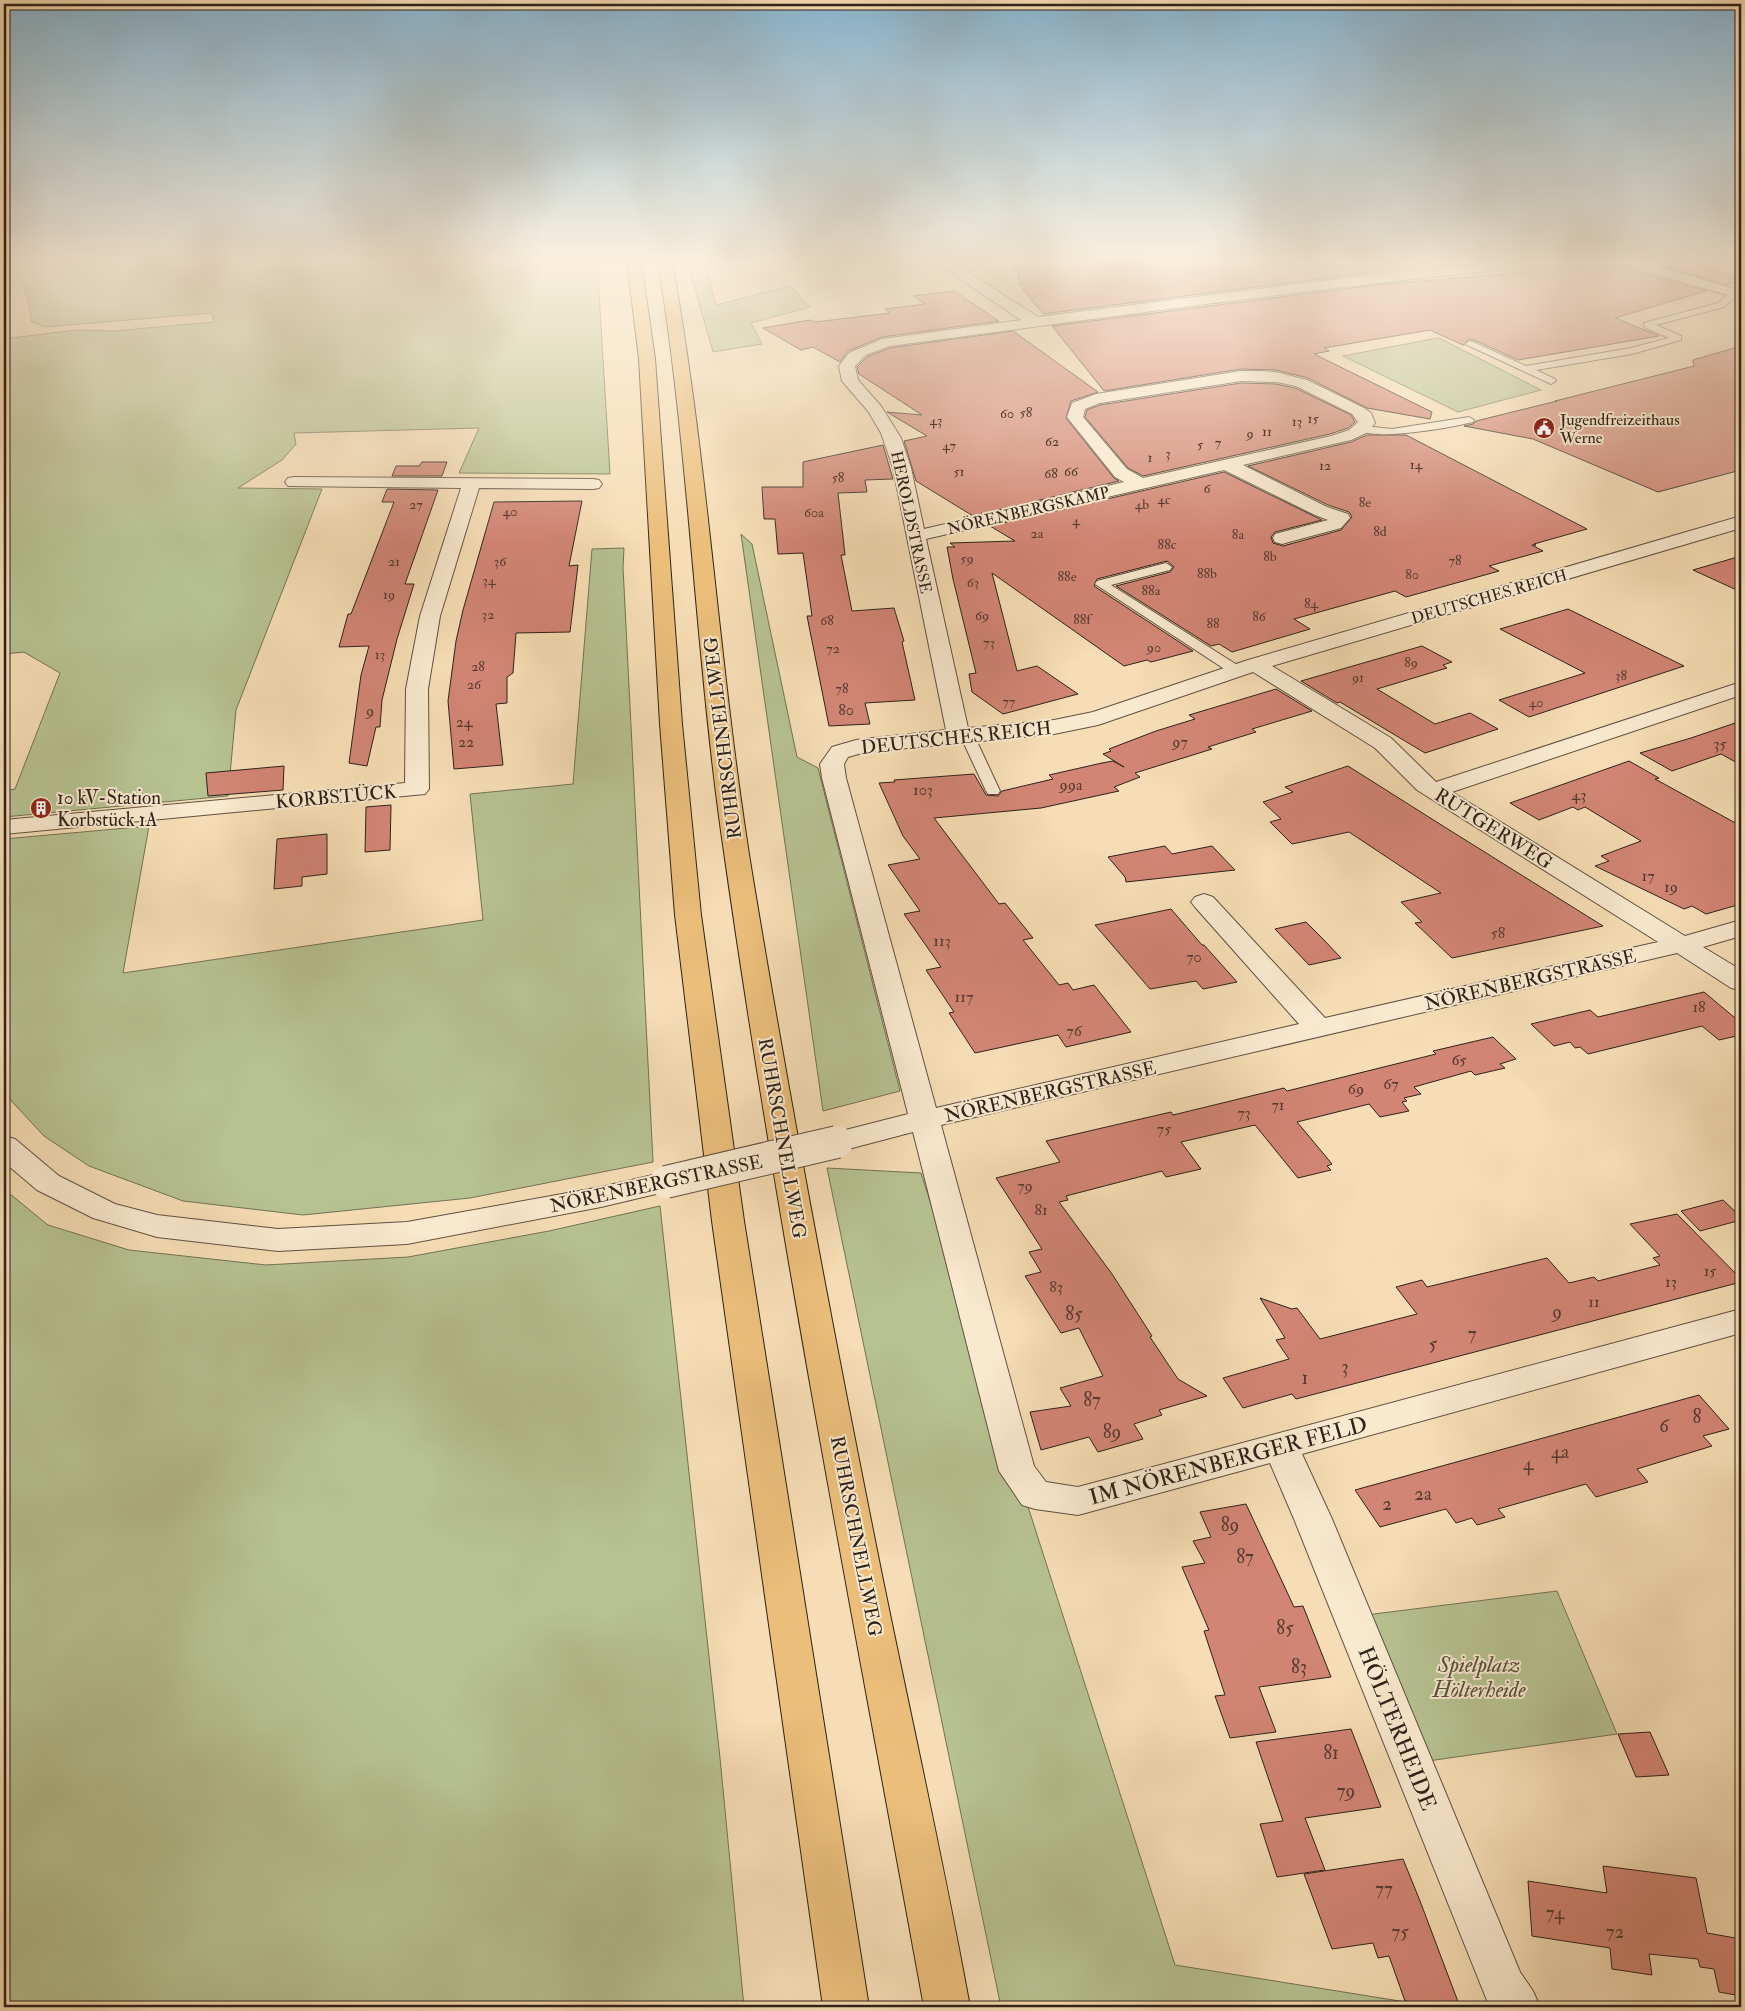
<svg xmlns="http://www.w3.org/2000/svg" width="1745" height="2011" font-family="'IM FELL Double Pica',serif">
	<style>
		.green { fill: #b7c291; stroke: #727255 }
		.building { fill: #d28574; stroke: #2e2119 }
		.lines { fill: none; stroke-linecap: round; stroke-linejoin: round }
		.lane-casing { stroke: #605040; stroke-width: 2 }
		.street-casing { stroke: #605040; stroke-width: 2 }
		.secondary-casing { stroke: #2e2119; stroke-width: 2 }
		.highway-casing { stroke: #2e2119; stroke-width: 2 }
		.lane { fill: #f9e9cf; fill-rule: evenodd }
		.street { fill: #f9e9cf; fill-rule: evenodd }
		.secondary { fill: #f9e9cf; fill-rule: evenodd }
		.highway { fill: #ebbe7a; fill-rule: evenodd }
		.street-bridge-casing { stroke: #605040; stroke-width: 34; stroke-linecap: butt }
		.street-bridge { stroke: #f9e9cf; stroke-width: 32 }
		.labels { text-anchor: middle; stroke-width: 4; stroke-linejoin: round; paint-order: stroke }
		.far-number-label { font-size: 14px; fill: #573a30 }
		.far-poi-label { font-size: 16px; fill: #2e2119; stroke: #f9e9cf; text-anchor: start }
		.far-street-label { font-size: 16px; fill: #2e2119; stroke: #f9e9cf }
		.number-label { font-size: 16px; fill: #573a30 }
		.street-label { font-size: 19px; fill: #2e2119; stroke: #f9e9cf }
		.poi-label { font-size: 19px; fill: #2e2119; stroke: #f9e9cf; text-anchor: start }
		.near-number-label { font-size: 19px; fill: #573a30 }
		.near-street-label { font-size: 22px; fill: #2e2119; stroke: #f9e9cf }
		.near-park-label { font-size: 22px; font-style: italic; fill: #57513d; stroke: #f9e9cf }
	</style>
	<rect width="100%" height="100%" fill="#f6ddb5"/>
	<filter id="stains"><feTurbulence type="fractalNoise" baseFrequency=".004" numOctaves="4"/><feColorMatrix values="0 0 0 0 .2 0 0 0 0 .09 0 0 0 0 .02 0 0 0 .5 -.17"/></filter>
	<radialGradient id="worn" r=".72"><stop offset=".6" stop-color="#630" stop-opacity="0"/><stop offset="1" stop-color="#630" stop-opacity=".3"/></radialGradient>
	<g class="green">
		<polygon points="4,261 597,261 610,474 459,473 479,428 294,433 296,444 282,460 238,488 322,489 236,710 228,796 4,817 4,791 15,789 60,673 24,652 4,654 4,339 76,330 113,331 214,322 212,313 44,327 31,321 29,305 23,283 4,284"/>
		<polygon points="687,261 704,261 716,305 790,286 810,307 751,323 762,344 713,352"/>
		<polygon points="1438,338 1439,338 1541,390 1458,412 1343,356"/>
		<polygon points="741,534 752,544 797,757 818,768 900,1091 823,1111"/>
		<polygon points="624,548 623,567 653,1162 470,1198 303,1215 183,1201 89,1166 44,1136 4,1093 4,839 149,826 123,973 483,920 470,794 573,784 592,549"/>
		<polygon points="827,1168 921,1173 1175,1965 1437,2007 1001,2007"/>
		<polygon points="4,1189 48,1225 129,1250 266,1265 408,1257 549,1231 660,1206 720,1758 744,2007 4,2007"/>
		<polygon points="1557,1591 1617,1734 1428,1761 1366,1615"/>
	</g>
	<g class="building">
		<polygon points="1009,261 1330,261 1336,266 1346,265 1366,273 1043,314 1018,283 1022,283 1017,277 1020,277"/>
		<polygon points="1565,261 1616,261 1619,266 1706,291 1615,318 1659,336 1518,360 1474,340 1469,339 1463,345 1430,330 1324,348 1329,351 1314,354 1432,412 1430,419 1367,408 1308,378 1276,370 1241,369 1104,391 1052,326 1384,284 1532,272 1526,269 1565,265"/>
		<polygon points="1664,261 1683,261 1741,278 1741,280 1726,285 1659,265"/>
		<polygon points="954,291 999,321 882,337 848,351 840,362 813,347 801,350 763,328 810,320 815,322 890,313 885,309 925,304 913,296"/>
		<polygon points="1013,331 1098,392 1071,401 1066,418 1114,478 1119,481 973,516 916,481 904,441 927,436 887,412 922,415 859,374 857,367 867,357 890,348"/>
		<polygon points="1741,346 1741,470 1658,492 1533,439 1464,426 1473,424 1476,421 1557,401 1555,401 1694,366 1693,360"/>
		<polygon points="1241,383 1276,384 1295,388 1351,415 1355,422 1348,428 1330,434 1143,476 1128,468 1085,417 1087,410 1100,405"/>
		<polygon points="1367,435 1406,435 1587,529 1534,544 1536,545 1532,545 1543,551 1489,566 1499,571 1406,597 1395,591 1294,619 1310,629 1232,652 1219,644 1211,646 1116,586 1170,572 1174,567 1167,561 1097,579 1094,586 1193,651 1151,662 1147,660 1124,666 992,573 1017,671 1037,666 1078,694 1003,714 972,692 969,674 976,673 953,579 947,547 955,547 950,543 1015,541 990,526 1224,472 1322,520 1275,532 1271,537 1273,543 1283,546 1341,530 1352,517 1349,512 1328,505 1248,466 1351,442"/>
		<polygon points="883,445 893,479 865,480 867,492 838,493 845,555 841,555 852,611 894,608 904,641 902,642 915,700 865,703 870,724 829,726 807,616 812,616 803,553 778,554 775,519 764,519 762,487 803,487 803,462"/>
		<polygon points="422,462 447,462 442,476 392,476 396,466 419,466"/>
		<polygon points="387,489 438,490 405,584 414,584 397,639 382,700 380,727 376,727 367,766 349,763 361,675 369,646 339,647 348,614 351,614 394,502 382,502"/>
		<polygon points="582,501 569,566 578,565 570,632 516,633 513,673 507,677 507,703 496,704 503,765 454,769 448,701 456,641 463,610 494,502"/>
		<polygon points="1741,556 1741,592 1693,570"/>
		<polygon points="1568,609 1684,666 1529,717 1499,700 1585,673 1500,629"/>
		<polygon points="1422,646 1452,662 1443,665 1447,668 1377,689 1435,724 1470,713 1498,729 1425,753 1340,702 1337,703 1301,681"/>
		<polygon points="1276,689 1312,711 1252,729 1256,732 1208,747 1212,749 1135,773 1140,777 1114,787 1119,791 1041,808 934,818 999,904 1005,903 1033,938 1023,940 1059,985 1068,983 1073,990 1094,985 1131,1032 1066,1047 1058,1035 975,1053 949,1013 954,1012 926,970 941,967 904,914 920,911 888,865 920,859 903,836 879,783 895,782 894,780 974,774 986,795 998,796 1002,791 1053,779 1049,775 1102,763 1113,761 1124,767 1103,754 1111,751 1109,749 1156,731 1195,719 1189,715"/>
		<polygon points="1741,721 1741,765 1721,754 1672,771 1640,753 1691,738"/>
		<polygon points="1629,761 1659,778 1655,779 1741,826 1741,904 1706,914 1692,906 1684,909 1595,866 1609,861 1601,856 1641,841 1585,807 1578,810 1573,807 1539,820 1510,803"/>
		<polygon points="284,766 283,790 208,796 206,773"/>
		<polygon points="1348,766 1443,826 1603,926 1452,958 1415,923 1422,922 1401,902 1441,893 1349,832 1292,844 1270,822 1281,819 1263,802 1293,792 1285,787"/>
		<polygon points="391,805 390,850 365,852 366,807"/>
		<polygon points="327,834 327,874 302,877 302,886 274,889 277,839"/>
		<polygon points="1165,846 1172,854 1212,846 1235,870 1126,882 1125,877 1108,857"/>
		<polygon points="1171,909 1202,945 1204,945 1237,982 1203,989 1196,981 1150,989 1095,925"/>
		<polygon points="1306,922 1324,940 1341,958 1309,965 1275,929"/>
		<polygon points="1704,992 1741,1023 1741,1035 1719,1040 1702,1026 1588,1054 1580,1047 1575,1048 1570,1042 1554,1046 1531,1024 1590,1010 1598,1017"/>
		<polygon points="1493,1037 1516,1059 1500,1064 1505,1068 1475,1075 1471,1071 1414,1087 1421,1094 1404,1098 1407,1101 1402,1102 1409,1111 1380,1117 1369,1104 1297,1122 1332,1164 1327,1166 1331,1170 1298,1178 1255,1125 1181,1142 1201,1169 1166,1177 1162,1171 1066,1196 1068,1200 1059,1202 1112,1274 1152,1336 1150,1337 1178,1379 1207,1396 1159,1410 1162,1415 1134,1424 1143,1439 1098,1452 1089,1437 1041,1450 1030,1412 1071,1406 1060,1388 1103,1376 1079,1328 1061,1333 1025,1276 1041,1272 1029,1252 1042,1249 996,1178 1060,1162 1046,1141 1171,1112 1173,1115 1284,1088 1287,1091 1436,1054 1433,1051"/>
		<polygon points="1723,1200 1741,1217 1741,1220 1700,1231 1681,1211"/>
		<polygon points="1677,1214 1741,1279 1741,1282 1296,1399 1292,1394 1243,1408 1223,1378 1289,1359 1276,1340 1285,1338 1260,1298 1292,1309 1297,1308 1320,1339 1417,1314 1396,1287 1422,1280 1427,1287 1547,1258 1569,1283 1594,1277 1598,1281 1660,1265 1653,1258 1660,1256 1630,1224"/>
		<polygon points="1699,1395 1729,1429 1703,1436 1712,1446 1637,1469 1648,1482 1596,1497 1586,1484 1498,1509 1505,1517 1477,1525 1472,1518 1456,1523 1446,1509 1380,1527 1355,1490"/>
		<polygon points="1246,1504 1294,1607 1303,1606 1331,1677 1259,1687 1276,1732 1230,1738 1215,1696 1225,1695 1204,1631 1209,1630 1182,1567 1205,1563 1193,1541 1211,1537 1200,1512"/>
		<polygon points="1351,1729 1381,1807 1305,1818 1325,1870 1277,1877 1260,1824 1283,1821 1256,1742"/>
		<polygon points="1650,1732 1669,1775 1636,1777 1618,1734"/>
		<polygon points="1403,1859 1420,1901 1460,2007 1405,2001 1389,1956 1378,1958 1373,1943 1332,1949 1304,1874"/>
		<polygon points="1603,1866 1696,1878 1707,1933 1741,1939 1741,1996 1719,1992 1714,1969 1700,1967 1698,1959 1649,1954 1652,1975 1612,1969 1610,1948 1532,1936 1528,1881 1607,1893"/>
	</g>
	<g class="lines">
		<g class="lane-casing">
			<g id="lane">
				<polygon points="1650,261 1662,261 1647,269 1641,269 1641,265"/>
				<polygon points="1738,291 1741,292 1741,296 1733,299 1724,307 1656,325 1681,336 1681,340 1632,354 1536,370 1555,379 1556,381 1551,384 1465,344 1470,341 1473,342 1526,366 1631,348 1669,338 1644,327 1644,323 1718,303 1727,295"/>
				<path d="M1469,417L1474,420L1473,422C1453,427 1372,442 1359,429L1364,426L1392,429Z"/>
				<polygon points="1166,563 1172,567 1170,570 1111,585 1242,668 1244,671 1242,674 1232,674 1095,584 1097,581"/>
				<polygon points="967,731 972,732 974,735 1000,791 998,794 988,794 986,791 960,735 962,732"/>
			</g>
		</g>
		<g class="street-casing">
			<g id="street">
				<path d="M934,261H951L1038,317L1400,271L1500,261H1556L1549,265C1328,286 1109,317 890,346L866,355L855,366L858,380L881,406L901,438L911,468L924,529L1124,482L1115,477L1067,417L1072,403L1096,394L1241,371H1260L1276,372L1307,380L1364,408L1371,413L1375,423L1368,432L1351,440L1243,465L1327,507L1348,514L1350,518L1341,528L1289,542L1282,544L1275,542L1273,538L1275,534L1328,520L1315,515L1224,470L926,539L968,728L1054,720L1093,712L1248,660L1741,516V528L1272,666L1391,738L1436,782L1741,682V695L1452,792L1685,936L1741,920V936L1703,947L1741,970V990L1731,988L1677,953L941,1125L1034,1466L1046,1482L1078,1487L1741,1309V1333L1302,1454L1332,1519L1520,1972L1533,1991L1540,2007H1491L1488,2003L1294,1519L1270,1463L1078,1515L1035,1509L1022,1505L999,1471L913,1132L837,1152L826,1149L822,1142L826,1135L908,1114L822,778L820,764L832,747L856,740L946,730L893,468L881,433L868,411L842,381L839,366L849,353L882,339L1021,320ZM1241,381L1276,382L1296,386L1352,414L1358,422L1349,430L1331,436L1143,478L1127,469L1083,417L1085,409L1100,403ZM1253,672L1375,748L1417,790L1658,942L1325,1018L1213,897L1204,894L1195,897L1191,902L1195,907L1299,1024L936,1108L846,778L844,764L848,757L866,752L1054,734L1098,725Z"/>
				<polygon points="294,477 593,479 599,480 602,484 599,488 593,489 479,488 440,616 428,689 429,789 425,794 4,834 4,820 405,783 406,689 420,616 461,488 288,486 285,482 288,478"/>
				<polygon points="4,1136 15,1139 59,1176 115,1204 157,1215 278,1229 407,1222 601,1187 666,1172 677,1175 681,1182 677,1189 601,1207 407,1244 278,1251 157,1237 93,1218 37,1190 4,1162"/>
			</g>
		</g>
		<g class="secondary-casing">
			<polygon id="secondary" points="1618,261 1641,261 1741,291 1741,299 1620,264"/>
		</g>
		<g class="highway-casing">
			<g id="highway">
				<polygon points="627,261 641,261 655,359 682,724 701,915 744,1221 869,2007 823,2007 712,1221 675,915 660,724 639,359"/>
				<path d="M658,261H672C709,466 719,674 753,879C792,1114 836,1347 883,1580C912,1722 944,1864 970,2007H924C854,1623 779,1239 724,852C695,656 690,457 658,261Z"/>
			</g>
		</g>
		<use href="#lane" class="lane"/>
		<use href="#street" class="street"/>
		<use href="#secondary" class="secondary"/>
		<use href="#highway" class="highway"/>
		<g class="street-bridge-casing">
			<polyline id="street-bridge" points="666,1182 837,1142"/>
		</g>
		<use href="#street-bridge" class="street-bridge"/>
	</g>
	<linearGradient id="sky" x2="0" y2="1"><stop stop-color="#8ab7d2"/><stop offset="0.48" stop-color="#fbf0de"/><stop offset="1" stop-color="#fbf0de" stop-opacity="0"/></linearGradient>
	<rect width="1745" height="543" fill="url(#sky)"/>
	<defs>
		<g id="civic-disc" transform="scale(1.125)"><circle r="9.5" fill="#8f2418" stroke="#f9e9cf"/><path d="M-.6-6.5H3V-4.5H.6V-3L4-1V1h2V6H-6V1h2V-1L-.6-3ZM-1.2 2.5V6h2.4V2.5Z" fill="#fff"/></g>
		<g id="building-disc" transform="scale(1.125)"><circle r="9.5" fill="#8f2418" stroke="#f9e9cf"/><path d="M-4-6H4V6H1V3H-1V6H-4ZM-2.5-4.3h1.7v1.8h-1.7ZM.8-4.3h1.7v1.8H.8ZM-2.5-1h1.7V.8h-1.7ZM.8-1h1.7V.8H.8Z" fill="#fff"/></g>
	</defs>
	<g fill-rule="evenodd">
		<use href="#civic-disc" x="1544" y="428"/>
		<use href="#building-disc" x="41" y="808"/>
	</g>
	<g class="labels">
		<g class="far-number-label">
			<text x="1026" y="417">58</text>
			<text x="1007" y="418">60</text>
			<text x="1313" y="423">15</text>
			<text x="936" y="425">43</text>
			<text x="1297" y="426">13</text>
			<text x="1267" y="436">11</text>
			<text x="1250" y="438">9</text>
			<text x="1052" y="446">62</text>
			<text x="1218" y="447">7</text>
			<text x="1200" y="449">5</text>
			<text x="949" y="450">47</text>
			<text x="1168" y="458">3</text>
			<text x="1150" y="462">1</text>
			<text x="1416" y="469">14</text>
			<text x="1325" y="470">12</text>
			<text x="959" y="476">51</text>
			<text x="1071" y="476">66</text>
			<text x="1051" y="478">68</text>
			<text x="838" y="482">58</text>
			<text x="1207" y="493">6</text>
			<text x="1164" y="504">4c</text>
			<text x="1365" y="507">8e</text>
			<text x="416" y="509">27</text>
			<text x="1142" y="509">4b</text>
			<text x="510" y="516">40</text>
			<text x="814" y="517">60a</text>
			<text x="1076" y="525">4</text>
			<text x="1380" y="536">8d</text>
			<text x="1037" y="538">2a</text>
			<text x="1238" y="539">8a</text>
			<text x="1167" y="549">88c</text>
			<text x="1270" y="561">8b</text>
			<text x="967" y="563">59</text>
			<text x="1455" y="565">78</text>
			<text x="394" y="566">21</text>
			<text x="500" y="566">36</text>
			<text x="1207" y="578">88b</text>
			<text x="1412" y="579">80</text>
			<text x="1067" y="581">88e</text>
			<text x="489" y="585">34</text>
			<text x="973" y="587">63</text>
			<text x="1151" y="595">88a</text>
			<text x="389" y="599">19</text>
			<text x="1311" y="608">84</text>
			<text x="488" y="619">32</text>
			<text x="982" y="620">69</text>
			<text x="1259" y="621">86</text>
			<text x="1082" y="624">88f</text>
			<text x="827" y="625">68</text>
			<text x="1213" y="628">88</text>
			<text x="989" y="647">73</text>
			<text x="1154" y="652">90</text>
			<text x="833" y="653">72</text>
			<text x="380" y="659">13</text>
			<text x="1411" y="667">89</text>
			<text x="478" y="671">28</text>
			<text x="1621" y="680">38</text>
			<text x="1358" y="682">91</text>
			<text x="474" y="689">26</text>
			<text x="842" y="693">78</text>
			<text x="1009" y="706">77</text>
			<text x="1536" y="707">40</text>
		</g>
		<g class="far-poi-label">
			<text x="1560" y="425">Jugendfreizeithaus<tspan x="1560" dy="18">Werne</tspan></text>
		</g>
		<g class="far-street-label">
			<text transform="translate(1028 510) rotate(-13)" y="6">NÖRENBERGSKAMP</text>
			<text transform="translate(912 522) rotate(78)" y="6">HEROLDSTRASSE</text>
			<text transform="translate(1489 596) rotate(-16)" y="6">DEUTSCHES REICH</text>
		</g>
		<g class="number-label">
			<text x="846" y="715">80</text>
			<text x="370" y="716">9</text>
			<text x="464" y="727">24</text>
			<text x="466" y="747">22</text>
			<text x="1180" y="747">97</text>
			<text x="1720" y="749">35</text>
			<text x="1071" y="790">99a</text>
			<text x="923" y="795">103</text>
			<text x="1579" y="800">43</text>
			<text x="1648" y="881">17</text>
			<text x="1671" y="892">19</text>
			<text x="1498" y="938">58</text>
			<text x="942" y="946">113</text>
			<text x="1194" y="962">70</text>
			<text x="964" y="1002">117</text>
			<text x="1699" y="1012">18</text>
			<text x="1074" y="1036">76</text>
			<text x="1459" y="1065">65</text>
			<text x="1391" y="1089">67</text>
			<text x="1356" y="1094">69</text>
			<text x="1278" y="1110">71</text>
			<text x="1244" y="1118">73</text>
			<text x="1164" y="1134">75</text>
			<text x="1025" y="1191">79</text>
			<text x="1041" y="1215">81</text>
			<text x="1710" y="1276">15</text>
			<text x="1671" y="1287">13</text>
			<text x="1056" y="1292">83</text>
			<text x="1594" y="1307">11</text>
		</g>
		<g class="street-label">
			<text transform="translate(956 737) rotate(-6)" y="7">DEUTSCHES REICH</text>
			<text transform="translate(722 738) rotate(-97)" y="7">RUHRSCHNELLWEG</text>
			<text transform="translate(336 796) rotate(-5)" y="7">KORBSTÜCK</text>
			<text transform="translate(1494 828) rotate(32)" y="7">RUTGERWEG</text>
			<text transform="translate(1530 979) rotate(-13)" y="7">NÖRENBERGSTRASSE</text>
			<text transform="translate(1050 1091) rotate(-13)" y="7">NÖRENBERGSTRASSE</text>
			<text transform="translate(783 1138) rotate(80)" y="7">RUHRSCHNELLWEG</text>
			<text transform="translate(656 1183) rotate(-12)" y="7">NÖRENBERGSTRASSE</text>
			<text transform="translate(857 1536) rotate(79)" y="7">RUHRSCHNELLWEG</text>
		</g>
		<g class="poi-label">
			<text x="57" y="804">10 kV-Station<tspan x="57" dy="22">Korbstück 1A</tspan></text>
		</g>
		<g class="near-number-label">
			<text x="1557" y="1318">9</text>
			<text x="1074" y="1320">85</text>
			<text x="1472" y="1340">7</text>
			<text x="1433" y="1350">5</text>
			<text x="1345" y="1373">3</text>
			<text x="1305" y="1384">1</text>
			<text x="1092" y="1406">87</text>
			<text x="1697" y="1423">8</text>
			<text x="1664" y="1432">6</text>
			<text x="1112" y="1438">89</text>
			<text x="1560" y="1458">4a</text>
			<text x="1528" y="1470">4</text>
			<text x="1423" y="1500">2a</text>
			<text x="1387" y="1510">2</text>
			<text x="1230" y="1531">89</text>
			<text x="1245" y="1563">87</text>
			<text x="1285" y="1634">85</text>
			<text x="1299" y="1673">83</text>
			<text x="1331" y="1759">81</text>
			<text x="1346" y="1797">79</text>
			<text x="1384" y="1895">77</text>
			<text x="1555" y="1919">74</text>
			<text x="1400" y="1938">75</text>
			<text x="1615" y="1938">72</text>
		</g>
		<g class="near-street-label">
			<text transform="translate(1228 1460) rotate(-15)" y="8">IM NÖRENBERGER FELD</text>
			<text transform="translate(1398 1728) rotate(68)" y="8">HÖLTERHEIDE</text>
		</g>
		<g class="near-park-label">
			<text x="1479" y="1672">Spielplatz<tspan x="1479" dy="25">Hölterheide</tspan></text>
		</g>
	</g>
	<rect width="1745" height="2011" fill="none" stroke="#f6ddb5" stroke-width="20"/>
	<rect x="5" y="5" width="1735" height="2001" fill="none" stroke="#2e2119" stroke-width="2.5"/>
	<rect x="10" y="10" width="1725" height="1991" fill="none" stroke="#2e2119"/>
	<rect width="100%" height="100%" filter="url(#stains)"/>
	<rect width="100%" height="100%" fill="url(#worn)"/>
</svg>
